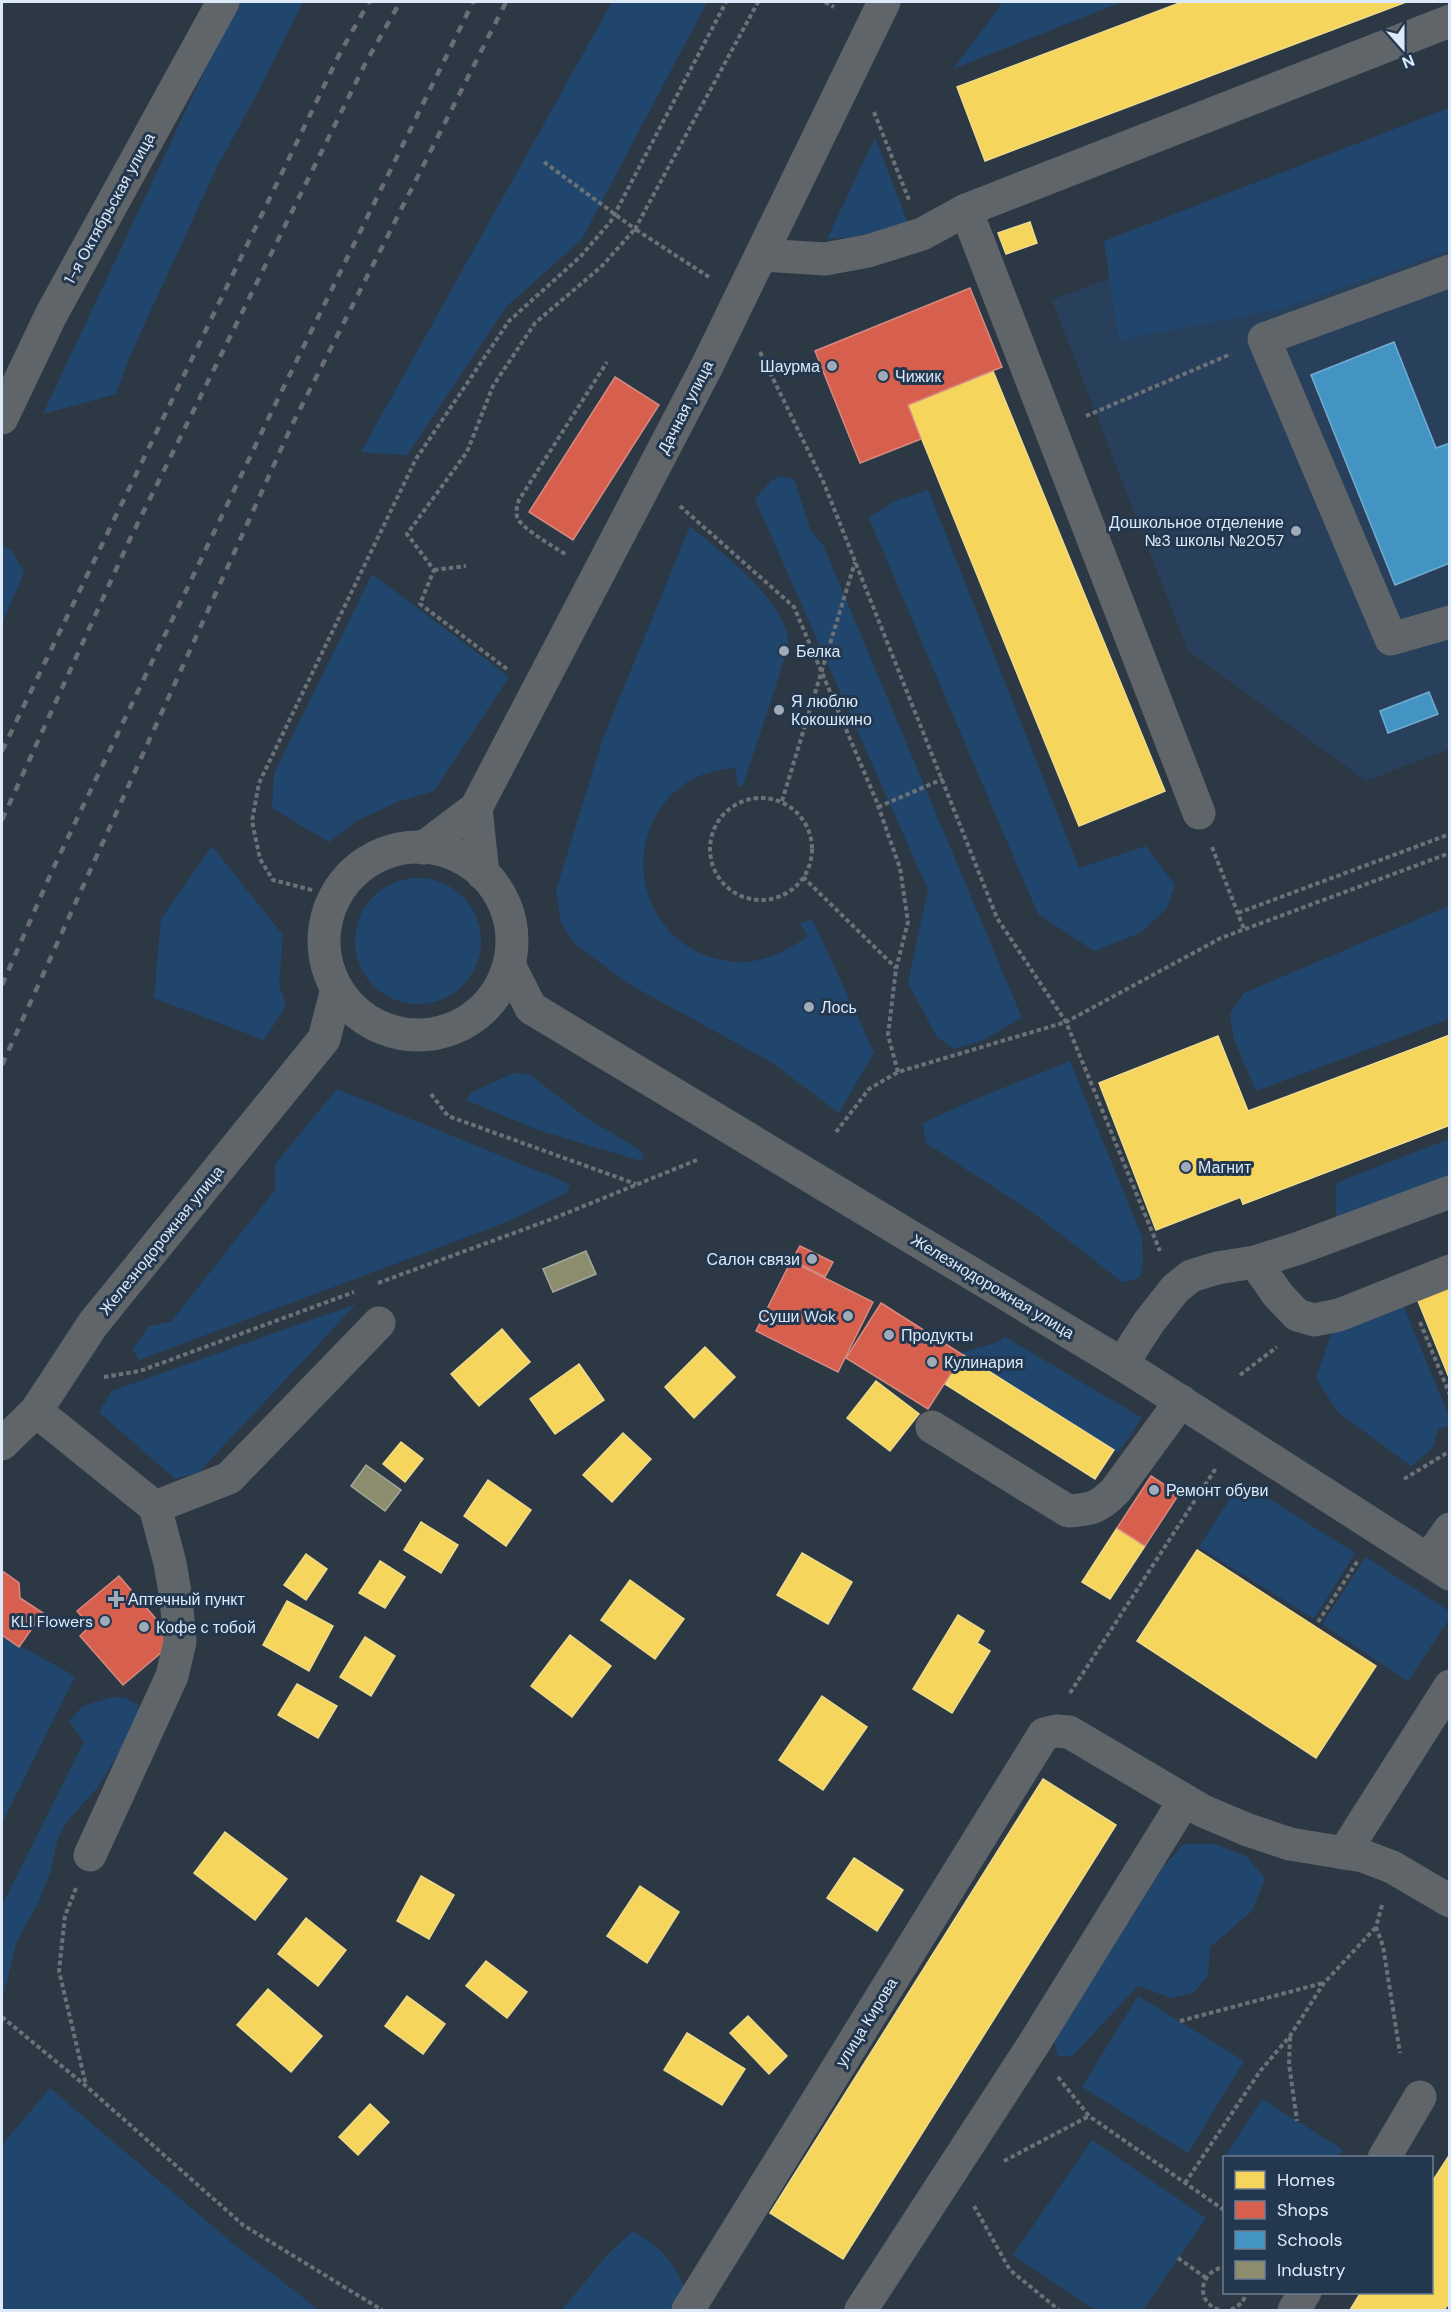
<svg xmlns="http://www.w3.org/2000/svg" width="1451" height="2312" font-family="'DM Sans',sans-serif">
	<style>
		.built { fill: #28405b }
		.green { fill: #21466e }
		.homes { fill: #f6d55c; stroke: #eedb8b; stroke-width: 1.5 }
		.shops { fill: #d6604d; stroke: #d88980; stroke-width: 1.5 }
		.schools { fill: #4393c3; stroke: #71add3; stroke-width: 1.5 }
		.industry { fill: #8c8c6e; stroke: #a4a897; stroke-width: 1.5 }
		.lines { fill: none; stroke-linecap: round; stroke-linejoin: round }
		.path { stroke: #6b7177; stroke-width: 4; stroke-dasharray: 4.5 3; stroke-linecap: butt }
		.minor { stroke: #60656a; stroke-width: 33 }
		.rail { stroke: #696e75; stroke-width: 4.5; stroke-dasharray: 8 8; stroke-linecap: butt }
		.poi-dot { fill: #9fabb9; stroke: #23374f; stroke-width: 2 }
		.labels { text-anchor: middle; stroke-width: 6; stroke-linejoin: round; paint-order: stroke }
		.street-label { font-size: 16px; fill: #dce9f8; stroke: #23374f }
		.poi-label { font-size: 16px; fill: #dce9f8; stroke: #23374f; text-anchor: start }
	</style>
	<rect width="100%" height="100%" fill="#2d3845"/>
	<polygon class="built" points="1449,149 1449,749 1366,781 1188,651 1052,300"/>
	<g class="green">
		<polygon points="237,2 303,2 260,88 216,169 129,358 116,394 43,414"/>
		<polygon points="612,2 707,2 582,239 506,307 407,455 361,452"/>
		<polygon points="1003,2 1122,2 953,69"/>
		<polygon points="1449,108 1449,250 1281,309 1119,340 1104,241"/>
		<polygon points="875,138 908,223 871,236 827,239"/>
		<polygon points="780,476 794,479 811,531 823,545 1022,1018 981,1041 954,1049 937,1037 908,983 928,890 755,499 771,481"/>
		<polygon points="928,490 1079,868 1146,846 1175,885 1167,908 1142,932 1094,951 1038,914 869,518 895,501"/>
		<path d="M690,526C722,553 779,596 788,637C791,648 749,765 743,785L738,786L735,767C720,770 704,772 691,780C675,789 662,803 654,819C627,873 653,938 710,957C720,960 734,963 746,962C770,960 788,950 808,936L800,924L812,919L874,1052L839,1113L771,1062L629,984L574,943L561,923L556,890L602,741Z"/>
		<polygon points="2,546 12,551 24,573 2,623"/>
		<polygon points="372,574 509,677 434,791 400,801 358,820 329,842 272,808 274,774"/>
		<polygon points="212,846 283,935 279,984 286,1006 264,1040 154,998 161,919"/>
		<circle cx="418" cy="941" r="63"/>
		<polygon points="1449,906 1449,1019 1256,1091 1234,1039 1230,1014 1244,993"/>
		<polygon points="1070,1061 1142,1237 1143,1264 1139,1278 1122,1282 1032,1212 926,1143 923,1123 964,1104"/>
		<polygon points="514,1073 530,1075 585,1117 640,1150 644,1156 641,1161 538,1130 466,1100 472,1092"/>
		<polygon points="337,1089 570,1184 566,1193 504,1223 139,1360 133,1349 149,1326 171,1322 275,1190 275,1164"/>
		<polygon points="1449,1139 1449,1176 1336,1218 1336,1183"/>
		<polygon points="1401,1300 1449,1417 1449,1426 1438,1429 1432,1449 1411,1466 1338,1412 1316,1378 1334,1326"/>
		<polygon points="356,1304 199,1472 175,1479 99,1412 112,1391"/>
		<polygon points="1005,1337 1142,1418 1118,1453 959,1353 996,1343"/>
		<polygon points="1241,1481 1355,1553 1314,1619 1199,1547"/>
		<polygon points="1366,1557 1449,1611 1449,1619 1408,1681 1322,1624"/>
		<polygon points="2,1636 75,1676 2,1823"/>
		<polygon points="112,1697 126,1698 138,1705 136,1724 98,1787 69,1819 58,1837 50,1873 39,1901 16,1943 2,2002 2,1906 84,1742 69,1721 83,1706"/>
		<polygon points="1184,1844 1215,1844 1246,1856 1265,1878 1252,1911 1210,1947 1208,1976 1193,1993 1172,1998 1138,1986 1072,2056 1058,2056 1054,2042 1163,1867"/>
		<polygon points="1138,1996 1244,2061 1188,2153 1082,2087"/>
		<polygon points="50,2088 230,2241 319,2310 2,2310 2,2145"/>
		<polygon points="1262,2099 1343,2150 1338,2157 1225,2157"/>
		<polygon points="1092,2140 1206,2218 1143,2310 1095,2310 1013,2255"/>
		<path d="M633,2231C660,2248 673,2259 685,2290L672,2310H562L607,2255Z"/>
	</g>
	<g class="homes">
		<polygon points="1182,2 1406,2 985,161 957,87"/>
		<polygon points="1030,222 1037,243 1006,254 998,233"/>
		<polygon points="993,371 1165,791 1079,826 908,405"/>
		<polygon points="1450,1035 1450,1125 1243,1204 1213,1126"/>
		<polygon points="1450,1035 1450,1125 1243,1204 1241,1197 1156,1230 1099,1083 1218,1036 1248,1111"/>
		<polygon points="1450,1282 1450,1380 1416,1296"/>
		<polygon points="502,1329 530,1362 479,1406 451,1374"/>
		<polygon points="705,1347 735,1377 694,1418 665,1387"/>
		<polygon points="963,1355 1114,1450 1095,1479 945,1384"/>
		<polygon points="579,1364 604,1400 555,1434 530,1399"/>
		<polygon points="876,1381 919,1414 890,1451 847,1418"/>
		<polygon points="623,1433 651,1459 612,1502 583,1475"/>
		<polygon points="401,1442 423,1459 405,1482 383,1464"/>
		<polygon points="488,1480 531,1510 506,1546 464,1516"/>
		<polygon points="421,1522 458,1545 441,1573 404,1550"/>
		<polygon points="1117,1528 1145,1546 1110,1599 1082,1582"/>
		<polygon points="1197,1550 1376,1666 1316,1758 1137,1641"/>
		<polygon points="802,1553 852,1582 828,1624 777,1595"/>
		<polygon points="306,1554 327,1569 306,1600 284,1585"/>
		<polygon points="380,1561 405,1577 385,1608 359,1593"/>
		<polygon points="630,1580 684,1619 655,1659 601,1620"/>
		<polygon points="287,1601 333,1626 309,1671 263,1645"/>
		<polygon points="958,1615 984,1631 977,1643 990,1651 952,1713 913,1689"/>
		<polygon points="570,1635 611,1666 572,1717 531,1686"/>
		<polygon points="365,1637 395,1656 371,1696 340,1677"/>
		<polygon points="297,1684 337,1706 318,1738 278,1715"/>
		<polygon points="822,1696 867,1727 823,1790 779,1760"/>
		<polygon points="1043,1779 1116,1825 843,2259 770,2213"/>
		<polygon points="225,1832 287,1879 255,1920 194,1873"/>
		<polygon points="854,1858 903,1890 877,1931 827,1898"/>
		<polygon points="421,1876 454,1895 429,1939 397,1921"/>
		<polygon points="640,1886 679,1912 647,1963 607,1936"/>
		<polygon points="306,1918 346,1950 318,1986 278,1954"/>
		<polygon points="486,1961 527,1992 507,2018 466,1986"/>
		<polygon points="268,1989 322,2036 291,2072 237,2025"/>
		<polygon points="407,1996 445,2024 423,2054 385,2026"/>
		<polygon points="748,2016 787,2056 769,2074 730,2033"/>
		<polygon points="687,2033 745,2069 722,2105 664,2070"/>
		<polygon points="370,2104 389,2122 358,2155 339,2137"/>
		<polygon points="1450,2154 1450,2302 1444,2310 1350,2310 1361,2292 1432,2292 1432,2182"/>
	</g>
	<g class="shops">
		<polygon points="970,288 1002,367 908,405 921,439 860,463 815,351"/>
		<polygon points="615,377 659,405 573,540 529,512"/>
		<polygon points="800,1246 833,1262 825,1277 792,1260"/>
		<polygon points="791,1261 873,1302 838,1372 756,1331"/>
		<polygon points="881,1303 963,1355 928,1409 846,1358"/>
		<polygon points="1151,1476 1179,1494 1145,1546 1117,1528"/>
		<polygon points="4,1572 19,1583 20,1598 43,1613 19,1647 2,1635 2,1573"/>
		<polygon points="119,1576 175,1641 123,1685 80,1636 90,1626 77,1611"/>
	</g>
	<g class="schools">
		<polygon points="1394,342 1436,448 1450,443 1450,563 1395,585 1311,375"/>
		<polygon points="1429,692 1438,714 1388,733 1380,711"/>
	</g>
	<g class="industry">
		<polygon points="586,1251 596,1274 553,1292 543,1269"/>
		<polygon points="366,1465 401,1490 385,1511 351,1486"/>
	</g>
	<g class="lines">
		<g class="path">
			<polyline points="825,2 834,7"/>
			<polyline points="874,112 909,200"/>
			<polyline points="544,162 635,229 758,2"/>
			<polyline points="760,352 823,481 997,918 1066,1022 1160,1251"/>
			<polyline points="1086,416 1231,354"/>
			<polyline points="680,506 794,607 876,800 900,868 908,922 896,969 888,1035 898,1072"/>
			<path d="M565,554C553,546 524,530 518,519C515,513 517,506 519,500L607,362"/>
			<polyline points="434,570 466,566"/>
			<polyline points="507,669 420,604 434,570 407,534 467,452 493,386 535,323 602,266 635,229 709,277"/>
			<circle cx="761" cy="849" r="51"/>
			<polyline points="782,801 855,562"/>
			<polyline points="878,807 943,779"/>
			<polyline points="1212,847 1244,929"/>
			<polyline points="803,877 896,968"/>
			<polyline points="312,890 273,880 260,859 252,821 259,783 416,459 509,321 581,256 611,221 726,2"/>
			<polyline points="1238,913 1450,834"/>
			<polyline points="431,1094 448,1116 636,1184"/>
			<polyline points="836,1132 869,1089 898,1072 1066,1022 1221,938 1450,853"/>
			<polyline points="378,1283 552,1219 697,1160"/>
			<polyline points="1420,1322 1450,1395"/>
			<polyline points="1240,1375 1277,1347"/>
			<polyline points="104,1377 140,1371 354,1292"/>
			<polyline points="1404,1479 1450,1451"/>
			<polyline points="1318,1622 1359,1559"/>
			<polyline points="1070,1693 1216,1468"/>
			<polyline points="76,1888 65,1916 59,1971 86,2085"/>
			<polyline points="1382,1905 1376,1927 1383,1946 1400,2053"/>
			<polyline points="2,2017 86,2086 243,2225 382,2310"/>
			<polyline points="1180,2021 1323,1983"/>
			<polyline points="1290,2037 1289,2064 1297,2121"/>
			<polyline points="1058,2077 1089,2116 1224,2210"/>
			<polyline points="1004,2161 1089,2116"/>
			<polyline points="1185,2183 1261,2070 1290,2036 1324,1983 1376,1927"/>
			<polyline points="974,2206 1010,2270 1059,2310"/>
			<polyline points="1178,2258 1206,2278"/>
			<path d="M1219,2310C1194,2301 1200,2271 1224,2267"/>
			<polyline points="1231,2310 1242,2303 1247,2292"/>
		</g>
		<g class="minor">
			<polyline points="966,210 1199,813"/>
			<polyline points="761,255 825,259 868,251 922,234 966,210 1450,21"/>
			<polyline points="1450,271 1264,339 1391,639 1450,622"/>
			<polyline points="2,418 51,315 223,2"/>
			<polyline points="476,808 483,874"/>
			<circle cx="418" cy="941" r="94"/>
			<polyline points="423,848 476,808 707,366 884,2"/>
			<polyline points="509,965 531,1008 1122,1364 1450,1574"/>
			<polyline points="1255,1262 1278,1295 1297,1315 1314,1320 1339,1315 1450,1271"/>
			<polyline points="1122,1364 1149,1322 1175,1289 1191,1276 1217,1268 1255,1262 1299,1248 1450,1192"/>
			<polyline points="36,1411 155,1507 170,1563 176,1598 180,1642 172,1676 90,1855"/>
			<path d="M932,1427L1068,1511C1091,1510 1100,1507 1116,1490L1181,1401"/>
			<polyline points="2,1444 36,1411 93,1324 324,1039 337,989"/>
			<polyline points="155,1507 229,1478 379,1323"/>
			<polyline points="1428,1560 1450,1529"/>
			<polyline points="1344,1853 1450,1686"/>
			<polyline points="1384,2158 1420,2097"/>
			<polyline points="688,2310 1044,1734 1056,1731 1069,1732 1203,1811 1248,1830 1290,1844 1363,1856 1392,1867 1450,1901"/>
			<polyline points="861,2310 1033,2045 1184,1801"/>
			<polyline points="1294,2310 1305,2292"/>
		</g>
		<g class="rail">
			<polyline points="2,751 341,51 369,2"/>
			<polyline points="2,820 129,541 365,64 400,2"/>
			<polyline points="2,985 52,871 271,413 473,2"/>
			<polyline points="2,1065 292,425 506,2"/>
		</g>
	</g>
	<g class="poi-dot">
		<circle cx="832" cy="366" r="6"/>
		<circle cx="883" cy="376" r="6"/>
		<circle cx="1296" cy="531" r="6"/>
		<circle cx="784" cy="651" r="6"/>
		<circle cx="779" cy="710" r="6"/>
		<circle cx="809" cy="1007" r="6"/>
		<circle cx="1186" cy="1167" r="6"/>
		<circle cx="812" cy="1259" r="6"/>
		<circle cx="848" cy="1316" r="6"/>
		<circle cx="889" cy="1335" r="6"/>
		<circle cx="932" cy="1362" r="6"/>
		<circle cx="1154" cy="1490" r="6"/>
		<path d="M113 1590h6v6h6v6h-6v6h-6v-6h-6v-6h6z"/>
		<circle cx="105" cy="1621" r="6"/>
		<circle cx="144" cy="1627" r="6"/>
	</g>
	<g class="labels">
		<g class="street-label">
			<text transform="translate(109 208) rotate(-61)" y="6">1-я Октябрьская улица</text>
			<text transform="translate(685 407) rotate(-63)" y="6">Дачная улица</text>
			<text transform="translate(161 1240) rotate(-51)" y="6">Железнодорожная улица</text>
			<text transform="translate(993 1286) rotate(31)" y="6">Железнодорожная улица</text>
			<text transform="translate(866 2022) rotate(-58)" y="6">улица Кирова</text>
		</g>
		<g class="poi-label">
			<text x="820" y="372" text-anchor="end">Шаурма</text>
			<text x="895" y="382">Чижик</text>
			<text x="1284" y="528" text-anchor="end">Дошкольное отделение<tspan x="1284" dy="18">№3 школы №2057</tspan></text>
			<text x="796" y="657">Белка</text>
			<text x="791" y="707">Я люблю<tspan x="791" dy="18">Кокошкино</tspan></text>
			<text x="821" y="1013">Лось</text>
			<text x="1198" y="1173">Магнит</text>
			<text x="800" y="1265" text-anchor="end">Салон связи</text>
			<text x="836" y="1322" text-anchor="end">Суши Wok</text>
			<text x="901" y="1341">Продукты</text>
			<text x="944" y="1368">Кулинария</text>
			<text x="1166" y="1496">Ремонт обуви</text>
			<text x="128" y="1605">Аптечный пункт</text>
			<text x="93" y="1627" text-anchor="end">KLI Flowers</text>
			<text x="156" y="1633">Кофе с тобой</text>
		</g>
	</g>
	<rect width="1451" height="2312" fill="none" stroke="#dce9f8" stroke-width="6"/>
	<rect x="1223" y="2156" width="210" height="138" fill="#23374f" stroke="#6d7e93" stroke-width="1.5"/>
	<rect x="1235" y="2171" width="30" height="18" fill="#f6d55c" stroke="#6d7e93" stroke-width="1.5"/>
	<text x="1277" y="2186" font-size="18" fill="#dce9f8">Homes</text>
	<rect x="1235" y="2201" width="30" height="18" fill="#d6604d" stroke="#6d7e93" stroke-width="1.5"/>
	<text x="1277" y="2216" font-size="18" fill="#dce9f8">Shops</text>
	<rect x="1235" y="2231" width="30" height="18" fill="#4393c3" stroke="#6d7e93" stroke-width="1.5"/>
	<text x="1277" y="2246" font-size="18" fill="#dce9f8">Schools</text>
	<rect x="1235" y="2261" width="30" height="18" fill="#8c8c6e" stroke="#6d7e93" stroke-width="1.5"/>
	<text x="1277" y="2276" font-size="18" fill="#dce9f8">Industry</text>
	<g transform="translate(1403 48) rotate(159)" stroke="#23374f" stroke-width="4.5" paint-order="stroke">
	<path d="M0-4.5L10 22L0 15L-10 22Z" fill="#dce9f8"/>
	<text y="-9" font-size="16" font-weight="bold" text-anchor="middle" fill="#dce9f8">N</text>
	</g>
</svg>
